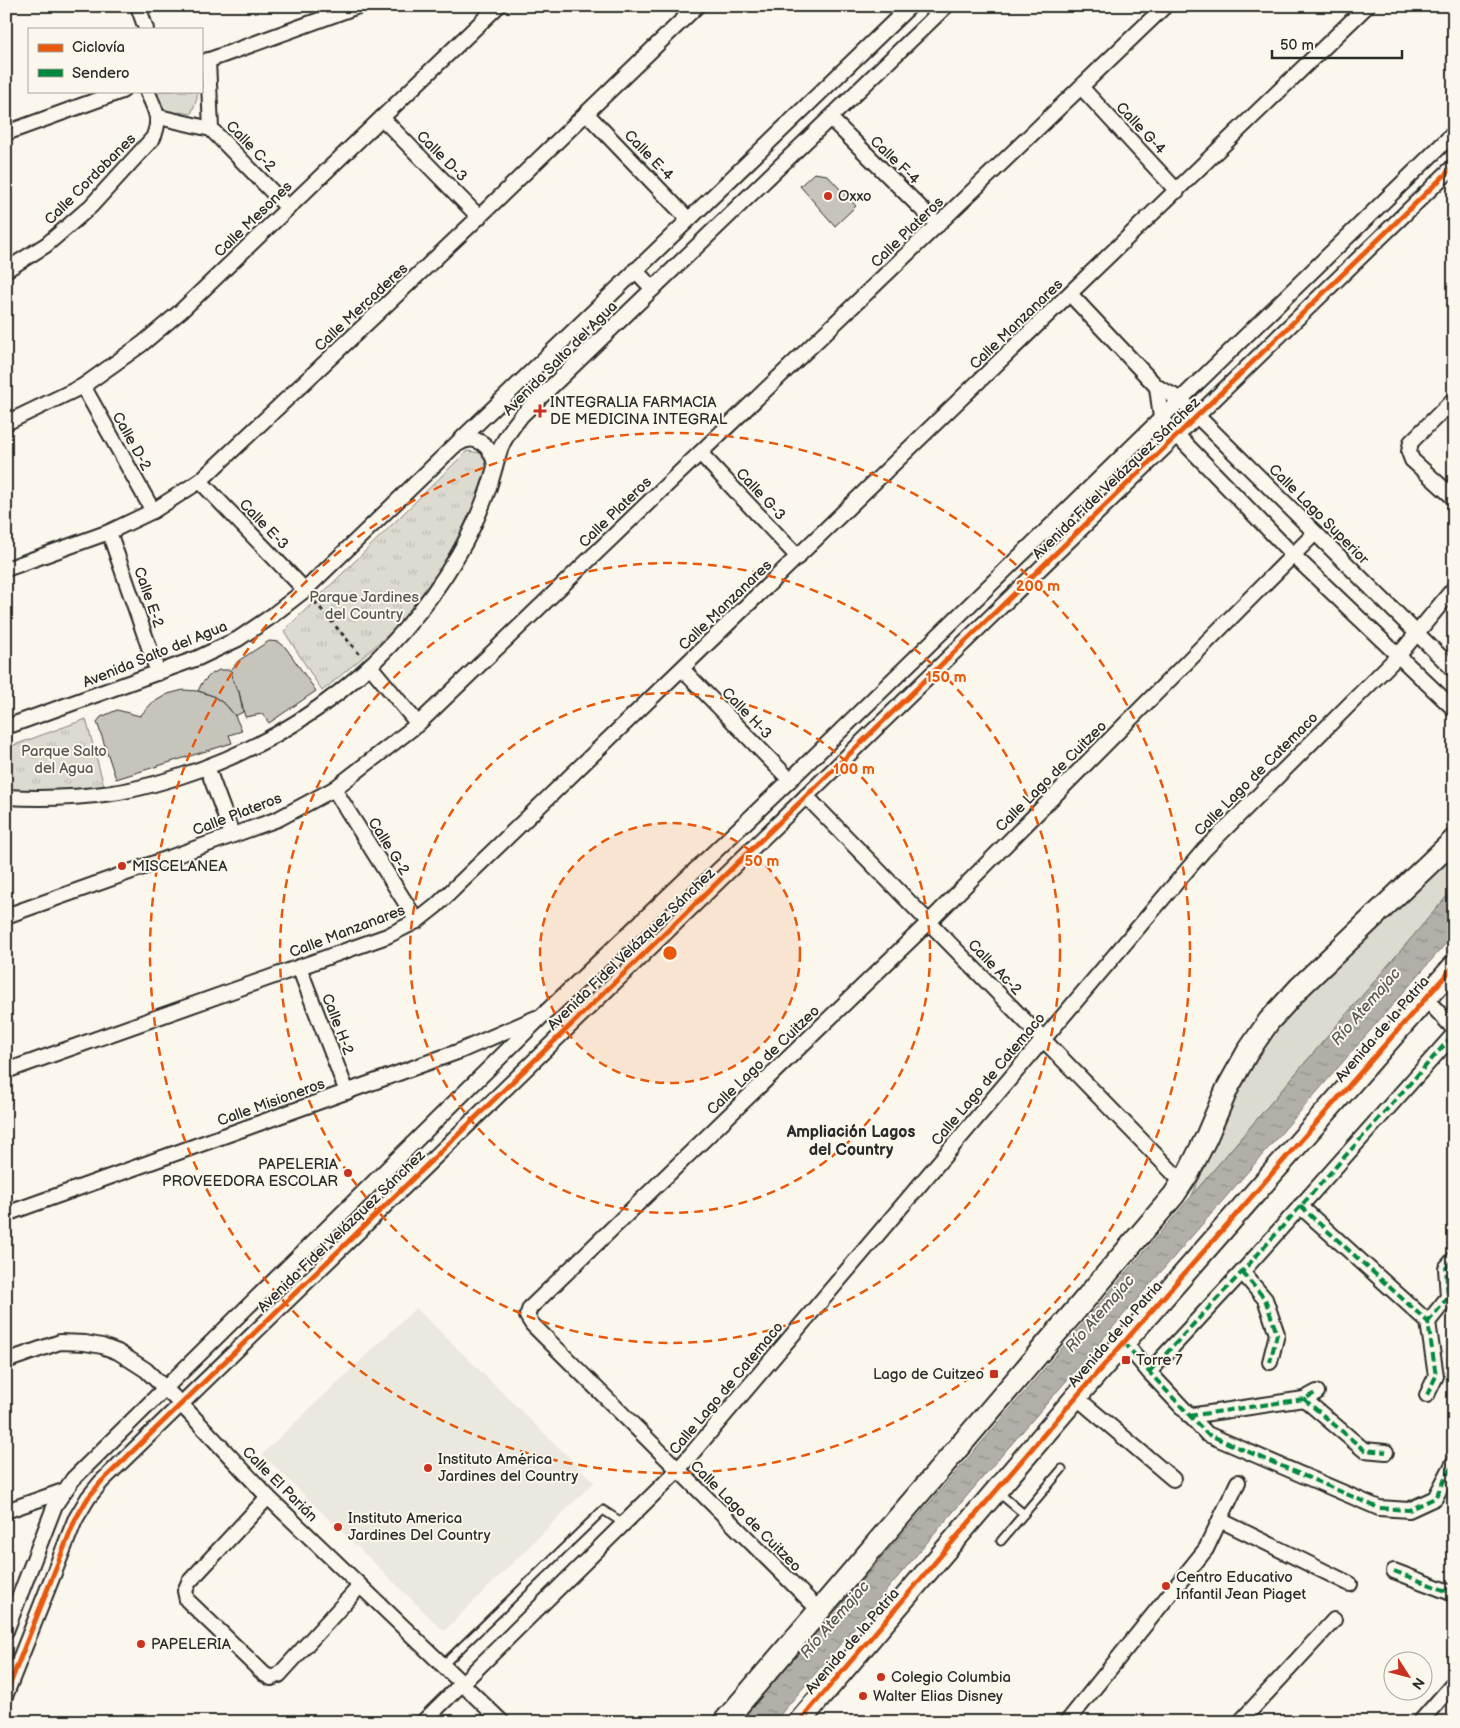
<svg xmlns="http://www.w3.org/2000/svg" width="1460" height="1728" font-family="'Balsamiq Sans',sans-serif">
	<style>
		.built { fill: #ebe8de }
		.green { fill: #dddad0; stroke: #84827e }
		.park { fill: url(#park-tufts); stroke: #84827e }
		.water { fill: url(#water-ripples); stroke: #7b7a75 }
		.building { fill: #c7c4bc; stroke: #2b2b2b }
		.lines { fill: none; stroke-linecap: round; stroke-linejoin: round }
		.lane-casing { stroke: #2b2b2b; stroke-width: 11 }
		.street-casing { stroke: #2b2b2b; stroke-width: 18 }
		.primary-casing { stroke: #2b2b2b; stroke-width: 25 }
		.path { stroke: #2b2b2b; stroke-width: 3; stroke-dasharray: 4 4; stroke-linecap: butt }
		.lane { stroke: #fbf7ec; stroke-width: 7 }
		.street { stroke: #fbf7ec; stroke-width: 14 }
		.primary { stroke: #fbf7ec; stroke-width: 21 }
		.quiet { stroke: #00873e; stroke-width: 4; stroke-dasharray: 8 4; stroke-linecap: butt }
		.cycleway-casing { stroke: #fbf7ec; stroke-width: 8 }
		.cycleway { stroke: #e8590c; stroke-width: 5 }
		.ring { fill: none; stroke: #e8590c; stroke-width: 2.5; stroke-dasharray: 9 6 }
		.poi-dot { fill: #c8321e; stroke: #fbf7ec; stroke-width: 2 }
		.labels { text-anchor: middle; stroke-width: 4; stroke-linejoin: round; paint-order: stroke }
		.street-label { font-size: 15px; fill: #2b2b2b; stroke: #fbf7ec }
		.poi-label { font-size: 15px; fill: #2b2b2b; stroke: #fbf7ec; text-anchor: start }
		.park-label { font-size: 15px; fill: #585754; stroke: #fbf7ec }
		.water-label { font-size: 16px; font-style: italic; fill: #5a5956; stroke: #fbf7ec }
		.neighbourhood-label { font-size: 16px; font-weight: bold; fill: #2b2b2b; stroke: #fbf7ec }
		.centre { fill: #e8590c; stroke: #fbf7ec; stroke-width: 2.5 }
		.ring-label { font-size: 15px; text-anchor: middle; font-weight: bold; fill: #e8590c; stroke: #fbf7ec; stroke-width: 4; stroke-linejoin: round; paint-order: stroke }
	</style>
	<defs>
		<pattern id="park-tufts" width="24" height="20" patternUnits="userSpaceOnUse" patternTransform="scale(1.25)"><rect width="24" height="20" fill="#dddad0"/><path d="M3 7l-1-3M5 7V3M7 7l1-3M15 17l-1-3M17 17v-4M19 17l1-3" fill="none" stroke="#bebbb3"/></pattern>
		<pattern id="water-ripples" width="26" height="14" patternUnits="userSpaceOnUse" patternTransform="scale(1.25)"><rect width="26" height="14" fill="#b1afa7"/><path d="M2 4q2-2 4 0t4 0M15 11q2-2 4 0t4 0" fill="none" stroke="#908f88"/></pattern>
	</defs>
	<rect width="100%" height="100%" fill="#fbf7ec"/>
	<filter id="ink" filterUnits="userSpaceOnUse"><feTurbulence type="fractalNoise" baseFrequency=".02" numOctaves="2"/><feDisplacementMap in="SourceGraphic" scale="10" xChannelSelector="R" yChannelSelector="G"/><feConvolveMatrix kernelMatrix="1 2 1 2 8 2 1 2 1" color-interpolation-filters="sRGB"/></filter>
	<g filter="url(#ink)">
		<polygon class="built" points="416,1308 594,1482 444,1631 262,1454"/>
		<g class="green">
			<polygon points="160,91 197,91 197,99 191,114 179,112 170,116 163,113 155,99"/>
			<polygon points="1454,855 1454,888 1192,1195 1244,1077 1274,1033 1315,988"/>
		</g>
		<g class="park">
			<polygon points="467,451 481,453 487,466 473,507 442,567 397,627 357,662 322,691 284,631"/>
			<polygon points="86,719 104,786 41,793 6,790 6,748"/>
		</g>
		<polygon class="water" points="1454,888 1454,934 989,1470 774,1722 739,1722 970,1456"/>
		<g class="building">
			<polygon points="814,173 827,175 856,206 835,226 800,186"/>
			<polygon points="269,641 279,642 286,648 316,691 269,723 262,714 245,717 239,692 233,681 231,670 238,661"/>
			<polygon points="219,670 231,670 233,681 239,692 243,712 235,716 226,705 213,696 198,691 202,683 210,675"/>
			<polygon points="183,690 198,691 213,696 226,705 235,716 242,731 229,735 232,743 116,779 97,722 101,717 117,710 140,716 152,703 168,694"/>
		</g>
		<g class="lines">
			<g class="lane-casing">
				<g id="lane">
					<polyline points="999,1493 1024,1514"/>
					<polyline points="1001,1541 1062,1469"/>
					<polyline points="443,1665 603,1510 623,1523"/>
				</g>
			</g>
			<g class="street-casing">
				<g id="street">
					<polyline points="138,6 146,29"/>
					<polyline points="208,60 211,129"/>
					<polyline points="201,63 358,6"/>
					<polyline points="1081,87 1177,191"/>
					<polyline points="586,113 688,219"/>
					<polyline points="159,117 211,129 288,208"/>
					<polyline points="382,118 479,217"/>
					<polyline points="830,118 938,225"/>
					<polyline points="6,133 122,91"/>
					<path d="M6,270L46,245L67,227L91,206L153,138C162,118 155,110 147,91"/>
					<polyline points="635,270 653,289"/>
					<polyline points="1070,294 1157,387 1180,399 1454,670"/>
					<polyline points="83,386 153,511"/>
					<polyline points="1157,387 1161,418 1178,436 1293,555 1454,709"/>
					<polyline points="1454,399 1411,442 1409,452 1412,460 1454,498"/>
					<polyline points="6,423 83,386 142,344 181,311 498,6"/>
					<path d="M458,444C476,431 493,448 495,466"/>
					<polyline points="700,453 798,557"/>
					<polyline points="200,481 305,590"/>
					<polyline points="109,532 158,673"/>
					<polyline points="6,569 109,532 153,511 200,481 479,217 697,6"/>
					<polyline points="370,666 418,724"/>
					<polyline points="682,669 790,780"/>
					<polyline points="6,727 198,658 238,639 269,618 305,590 910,6"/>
					<polyline points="207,767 232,834"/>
					<polyline points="334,789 417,921"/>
					<polyline points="806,796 1182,1182"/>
					<path d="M6,797C42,799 76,798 112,793C135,790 159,783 181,776C299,738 395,662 458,555C470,535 480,512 488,490C493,476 496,461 501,447C506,435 514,425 522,415L946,6"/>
					<polyline points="6,916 278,819 334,789 418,724 1165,6"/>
					<polyline points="299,967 347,1092"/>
					<polyline points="1425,998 1454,1029"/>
					<polyline points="6,1071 387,936 417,921 436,906 1367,6"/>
					<polyline points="1300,1206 1428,1322 1436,1376 1427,1395"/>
					<polyline points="6,1214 460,1051 536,1018"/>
					<polyline points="1242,1272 1265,1299 1277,1334 1270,1362"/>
					<polyline points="1428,1322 1448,1297 1446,1268 1454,1259"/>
					<polyline points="1124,1342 1149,1372 1207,1434 1379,1508 1409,1510 1435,1498 1454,1462"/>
					<polyline points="6,1361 60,1342 85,1343 102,1346 118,1352 146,1370 181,1404 268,1497 502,1722"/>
					<polyline points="1149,1372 1242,1272 1454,1034"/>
					<polyline points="1076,1397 1173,1479"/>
					<polyline points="1304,1399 1364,1450 1386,1452"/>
					<polyline points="1189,1416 1304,1399 1317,1392"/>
					<polyline points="268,1497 189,1582 185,1591 187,1600 264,1674 271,1678 279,1675 360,1586"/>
					<polyline points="6,1511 63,1491"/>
					<polyline points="1220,1520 1350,1584"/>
					<polyline points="1394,1571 1454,1594"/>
					<polyline points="819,1610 532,1324 527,1316 530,1308 929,922 1315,533"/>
					<polyline points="6,1631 55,1505 73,1479 544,1014 790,780 1454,133"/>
					<polyline points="6,1694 75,1520 88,1498 101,1482 1454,166"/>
					<polyline points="423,1722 677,1471 1204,850 1398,656 1454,588"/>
					<polyline points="1067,1722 1206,1549 1238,1482"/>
					<polyline points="1240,1722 1334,1620"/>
					<polyline points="1420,1722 1454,1683"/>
				</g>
			</g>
			<g class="primary-casing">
				<g id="primary">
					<polyline points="724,1722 1174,1195 1189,1172 1206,1138 1227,1089 1247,1053 1269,1021 1300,987 1454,840"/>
					<polyline points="799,1722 1076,1397 1454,966"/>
				</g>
			</g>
			<polyline class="path" points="315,602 361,656"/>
			<use href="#lane" class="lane"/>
			<use href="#street" class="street"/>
			<use href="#primary" class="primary"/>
			<g class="quiet">
				<polyline points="1300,1206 1428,1322 1436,1376 1427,1395"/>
				<polyline points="1242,1272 1265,1299 1277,1334 1270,1362"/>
				<polyline points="1428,1322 1448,1297 1446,1268 1454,1259"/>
				<polyline points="1124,1342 1149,1372 1207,1434 1379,1508 1409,1510 1435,1498 1454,1462"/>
				<polyline points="1149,1372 1242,1272 1454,1034"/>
				<polyline points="1304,1399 1364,1450 1386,1452"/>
				<polyline points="1189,1416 1304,1399 1317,1392"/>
				<polyline points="1394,1571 1454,1594"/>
			</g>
			<g class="cycleway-casing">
				<g id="cycleway">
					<polyline points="6,1694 75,1520 88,1498 101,1482 1454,166"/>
					<polyline points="799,1722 1076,1397 1454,966"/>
				</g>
			</g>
			<use href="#cycleway" class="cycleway"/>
		</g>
	</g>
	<circle cx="670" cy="953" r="130" fill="#e8590c" fill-opacity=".12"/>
	<g class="ring">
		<circle cx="670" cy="953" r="130"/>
		<circle cx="670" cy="953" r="260"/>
		<circle cx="670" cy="953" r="390"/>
		<circle cx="670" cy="953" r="520"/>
	</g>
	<g class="poi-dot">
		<circle cx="828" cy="196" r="5"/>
		<path d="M537.5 403.5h5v5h5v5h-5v5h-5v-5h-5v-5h5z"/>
		<circle cx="122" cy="866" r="5"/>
		<circle cx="348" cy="1173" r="5"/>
		<rect x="1121" y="1355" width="10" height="10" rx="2.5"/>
		<rect x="989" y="1369" width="10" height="10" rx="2.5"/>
		<circle cx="428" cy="1468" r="5"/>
		<circle cx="338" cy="1527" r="5"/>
		<circle cx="1166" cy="1586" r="5"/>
		<circle cx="141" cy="1644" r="5"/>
		<circle cx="881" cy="1677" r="5"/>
		<circle cx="863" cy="1696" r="5"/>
	</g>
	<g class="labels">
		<g class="street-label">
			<text transform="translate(1141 128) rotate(47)" y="5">Calle G-4</text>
			<text transform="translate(251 146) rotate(46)" y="5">Calle C-2</text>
			<text transform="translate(649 155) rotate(46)" y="5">Calle E-4</text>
			<text transform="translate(442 156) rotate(45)" y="5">Calle D-3</text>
			<text transform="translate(895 160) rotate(44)" y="5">Calle F-4</text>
			<text transform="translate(90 179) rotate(-45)" y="5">Calle Cordobanes</text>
			<text transform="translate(253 219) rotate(-44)" y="5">Calle Mesones</text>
			<text transform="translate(907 232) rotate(-44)" y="5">Calle Plateros</text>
			<text transform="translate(361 307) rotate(-43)" y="5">Calle Mercaderes</text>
			<text transform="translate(1016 324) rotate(-44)" y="5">Calle Manzanares</text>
			<text transform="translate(560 358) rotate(-45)" y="5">Avenida Salto del Agua</text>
			<text transform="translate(132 441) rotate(61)" y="5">Calle D-2</text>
			<text transform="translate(1116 478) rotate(-44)" y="5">Avenida Fidel Velázquez Sánchez</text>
			<text transform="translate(761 494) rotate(47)" y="5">Calle G-3</text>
			<text transform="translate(615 512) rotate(-44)" y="5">Calle Plateros</text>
			<text transform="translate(1319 514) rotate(45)" y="5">Calle Lago Superior</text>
			<text transform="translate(264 524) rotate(46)" y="5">Calle E-3</text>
			<text transform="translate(149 597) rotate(71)" y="5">Calle E-2</text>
			<text transform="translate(725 605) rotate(-44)" y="5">Calle Manzanares</text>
			<text transform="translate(155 654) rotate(-22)" y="5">Avenida Salto del Agua</text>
			<text transform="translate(747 713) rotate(46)" y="5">Calle H-3</text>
			<text transform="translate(1256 774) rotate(-45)" y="5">Calle Lago de Catemaco</text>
			<text transform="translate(1051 776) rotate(-45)" y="5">Calle Lago de Cuitzeo</text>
			<text transform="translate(237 814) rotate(-21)" y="5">Calle Plateros</text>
			<text transform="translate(389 846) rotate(58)" y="5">Calle G-2</text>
			<text transform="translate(347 931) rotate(-21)" y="5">Calle Manzanares</text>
			<text transform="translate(631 949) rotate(-44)" y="5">Avenida Fidel Velázquez Sánchez</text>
			<text transform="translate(995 967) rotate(46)" y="5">Calle Ac-2</text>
			<text transform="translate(338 1024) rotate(69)" y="5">Calle H-2</text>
			<text transform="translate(1382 1029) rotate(-49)" y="5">Avenida de la Patria</text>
			<text transform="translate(763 1060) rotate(-44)" y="5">Calle Lago de Cuitzeo</text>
			<text transform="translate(988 1079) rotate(-50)" y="5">Calle Lago de Catemaco</text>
			<text transform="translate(271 1102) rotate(-20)" y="5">Calle Misioneros</text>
			<text transform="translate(341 1231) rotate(-44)" y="5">Avenida Fidel Velázquez Sánchez</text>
			<text transform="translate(1115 1334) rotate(-49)" y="5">Avenida de la Patria</text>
			<text transform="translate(726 1388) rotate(-50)" y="5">Calle Lago de Catemaco</text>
			<text transform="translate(280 1484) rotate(45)" y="5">Calle El Parián</text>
			<text transform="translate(746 1516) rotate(45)" y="5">Calle Lago de Cuitzeo</text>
			<text transform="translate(852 1641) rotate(-49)" y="5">Avenida de la Patria</text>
		</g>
		<g class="poi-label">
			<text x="838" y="201">Oxxo</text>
			<text x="550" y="407">INTEGRALIA FARMACIA<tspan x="550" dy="17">DE MEDICINA INTEGRAL</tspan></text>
			<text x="132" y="871">MISCELANEA</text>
			<text x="338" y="1169" text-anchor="end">PAPELERIA<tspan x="338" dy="17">PROVEEDORA ESCOLAR</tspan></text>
			<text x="1136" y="1365">Torre 7</text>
			<text x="984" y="1379" text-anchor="end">Lago de Cuitzeo</text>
			<text x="438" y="1464">Instituto América<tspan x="438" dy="17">Jardines del Country</tspan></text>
			<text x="348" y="1523">Instituto America<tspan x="348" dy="17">Jardines Del Country</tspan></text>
			<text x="1176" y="1582">Centro Educativo<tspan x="1176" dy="17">Infantil Jean Piaget</tspan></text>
			<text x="151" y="1649">PAPELERIA</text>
			<text x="891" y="1682">Colegio Columbia</text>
			<text x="873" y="1701">Walter Elias Disney</text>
		</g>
		<g class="park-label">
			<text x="364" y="602">Parque Jardines<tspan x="364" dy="17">del Country</tspan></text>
			<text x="64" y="756">Parque Salto<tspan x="64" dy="17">del Agua</tspan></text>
		</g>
		<g class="water-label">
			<text transform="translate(1365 1006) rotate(-49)" y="6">Río Atemajac</text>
			<text transform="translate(1099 1313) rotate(-49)" y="6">Río Atemajac</text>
			<text transform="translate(834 1619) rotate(-49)" y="6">Río Atemajac</text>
		</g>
		<g class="neighbourhood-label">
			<text x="851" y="1137">Ampliación Lagos<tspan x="851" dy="18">del Country</tspan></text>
		</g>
	</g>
	<circle cx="670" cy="953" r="8" class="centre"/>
	<g class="ring-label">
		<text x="1038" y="591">200 m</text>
		<text x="946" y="682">150 m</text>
		<text x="854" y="774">100 m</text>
		<text x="762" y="866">50 m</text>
	</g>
	<rect width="1460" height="1728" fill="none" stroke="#fbf7ec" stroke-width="25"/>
	<rect x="12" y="12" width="1435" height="1703" fill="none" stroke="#2b2b2b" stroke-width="2" filter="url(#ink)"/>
	<rect x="28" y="28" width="175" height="65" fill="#fbf7ec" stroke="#a8a59f"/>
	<rect x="38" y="44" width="25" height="8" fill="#e8590c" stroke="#a8a59f"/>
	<text x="72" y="52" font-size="15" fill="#2b2b2b">Ciclovía</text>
	<rect x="38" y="69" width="25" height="8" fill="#00873e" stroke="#a8a59f"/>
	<text x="72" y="78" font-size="15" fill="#2b2b2b">Sendero</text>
	<g transform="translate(1408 1676) rotate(126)"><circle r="24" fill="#fbf7ec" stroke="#a8a59f"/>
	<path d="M0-4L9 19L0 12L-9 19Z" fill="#c8321e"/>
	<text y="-8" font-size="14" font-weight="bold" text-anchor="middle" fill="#2b2b2b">N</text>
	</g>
	<path d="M1272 50v8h130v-8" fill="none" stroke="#2b2b2b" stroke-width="2.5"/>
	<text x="1280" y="50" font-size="15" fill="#2b2b2b" stroke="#fbf7ec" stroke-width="4" paint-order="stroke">50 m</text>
</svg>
